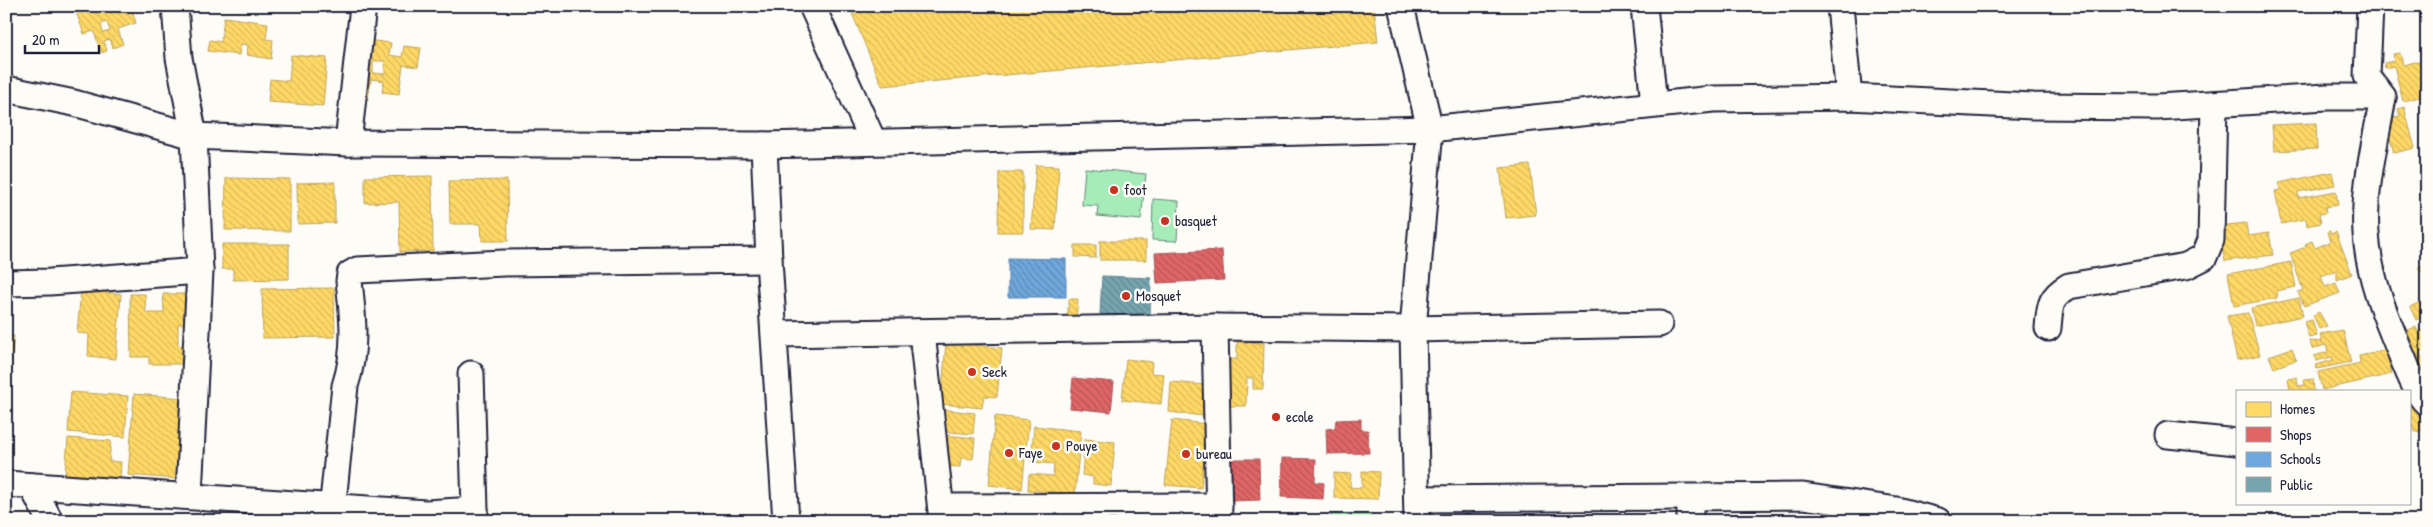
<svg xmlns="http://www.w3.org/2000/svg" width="2433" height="527" font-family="'Patrick Hand',sans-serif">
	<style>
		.grass { fill: #a6ecb8; stroke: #64877a }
		.homes { fill: url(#homes-back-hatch); stroke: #bda259; fill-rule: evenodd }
		.shops { fill: url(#shops-back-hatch); stroke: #a75259 }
		.schools { fill: url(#schools-back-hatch); stroke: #5880ac }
		.public { fill: url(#public-back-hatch); stroke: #5d7e8c }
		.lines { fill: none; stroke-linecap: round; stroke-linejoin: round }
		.street-casing { stroke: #22223b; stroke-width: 29 }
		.street { stroke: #fdfcf7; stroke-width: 25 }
		.poi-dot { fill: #c8321e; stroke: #fdfcf7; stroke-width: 2 }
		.labels { text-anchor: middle; stroke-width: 5; stroke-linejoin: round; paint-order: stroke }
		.poi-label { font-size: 15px; fill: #22223b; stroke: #fdfcf7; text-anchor: start }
	</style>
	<defs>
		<pattern id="homes-back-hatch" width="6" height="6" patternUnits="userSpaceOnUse" patternTransform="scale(1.25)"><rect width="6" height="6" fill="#ffd966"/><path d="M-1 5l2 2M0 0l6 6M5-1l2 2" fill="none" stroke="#daba59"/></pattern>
		<pattern id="shops-back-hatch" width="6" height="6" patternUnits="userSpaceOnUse" patternTransform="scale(1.25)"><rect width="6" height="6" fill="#e06666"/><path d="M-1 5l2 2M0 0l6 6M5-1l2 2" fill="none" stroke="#b55455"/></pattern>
		<pattern id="schools-back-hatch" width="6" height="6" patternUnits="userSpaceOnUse" patternTransform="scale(1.25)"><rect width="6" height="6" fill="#6fa8dc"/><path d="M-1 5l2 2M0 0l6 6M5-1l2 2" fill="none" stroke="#5b88b4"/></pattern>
		<pattern id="public-back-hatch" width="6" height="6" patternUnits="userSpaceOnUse" patternTransform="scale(1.25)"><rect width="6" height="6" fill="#76a5af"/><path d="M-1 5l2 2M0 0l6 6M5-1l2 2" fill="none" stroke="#608690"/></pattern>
	</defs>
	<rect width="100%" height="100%" fill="#fdfcf7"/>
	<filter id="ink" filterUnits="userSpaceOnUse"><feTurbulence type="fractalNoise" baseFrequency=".02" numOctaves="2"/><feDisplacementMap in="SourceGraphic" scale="10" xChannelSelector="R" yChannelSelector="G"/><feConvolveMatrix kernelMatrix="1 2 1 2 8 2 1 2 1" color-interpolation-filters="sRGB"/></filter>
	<g filter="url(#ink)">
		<g class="grass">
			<polygon points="1085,168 1146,174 1141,220 1097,216 1098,206 1082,205"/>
			<polygon points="1153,199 1179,201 1177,241 1152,240"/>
			<rect x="1331" y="514" width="40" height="7"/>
		</g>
		<g class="homes">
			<path d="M74,6H131L136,23L118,29L123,44L113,48L110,39L104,41L107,51L101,53L94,31L84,34ZM107,22L110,31L103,33L101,24Z"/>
			<polygon points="849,6 1374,6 1378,42 882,86"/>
			<polygon points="224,17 268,23 266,39 273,40 271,59 247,55 248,45 241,44 239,55 208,51 210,40 221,42"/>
			<path d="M366,40L391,43L389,55L402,57L404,46L421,48L418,67L403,65L399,94L382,92L384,81L371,79L368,99L358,98ZM373,61H385V74L373,73Z"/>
			<polygon points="2400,53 2403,65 2427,59 2427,95 2403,101 2394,66 2385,68 2384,63 2394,61 2393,54"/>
			<polygon points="291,55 327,58 323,106 268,102 270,79 289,81"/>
			<polygon points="2404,107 2415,148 2394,153 2383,112 2391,110 2394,117 2400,116 2398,109"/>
			<polygon points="2316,123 2317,149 2274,151 2272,125"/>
			<polygon points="1036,165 1059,166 1055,230 1031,229"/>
			<polygon points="1530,165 1536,215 1506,218 1500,168"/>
			<polygon points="999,172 1023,172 1023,232 998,232"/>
			<polygon points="2332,172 2335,185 2298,192 2298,198 2336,191 2338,205 2325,207 2326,213 2319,214 2321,223 2307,226 2306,219 2281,224 2275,191 2280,190 2279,183"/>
			<polygon points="432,176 433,251 400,252 399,202 365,203 365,177"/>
			<polygon points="226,178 290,179 290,231 225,230"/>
			<polygon points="507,180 508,241 482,241 481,224 450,224 449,181"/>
			<polygon points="335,182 335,223 298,224 297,183"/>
			<polygon points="2246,223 2248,236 2269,233 2273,255 2225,261 2218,226"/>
			<polygon points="2330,231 2330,234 2336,232 2352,274 2337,280 2337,270 2321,276 2325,287 2336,283 2340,293 2304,306 2298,292 2303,290 2290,253 2306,247 2305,244 2312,241 2315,248 2330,242 2327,232"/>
			<rect x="1100" y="241" width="46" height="19"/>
			<polygon points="222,244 289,244 289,279 233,280 233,269 222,269"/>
			<polygon points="1075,245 1096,245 1096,258 1075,257"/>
			<polygon points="2291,262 2296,287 2276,291 2277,298 2234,306 2228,274"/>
			<polygon points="2427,264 2427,279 2418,268"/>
			<polygon points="334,288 335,337 263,338 262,289"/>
			<polygon points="81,290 121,294 116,359 88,356 89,334 77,333"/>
			<polygon points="130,294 145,294 146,313 164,313 163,294 192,294 192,324 178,324 178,346 192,345 193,364 149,364 149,357 131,357"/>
			<polygon points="2299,298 2303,316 2255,326 2251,308"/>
			<polygon points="1069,299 1078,299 1076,318 1067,317"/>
			<polygon points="2426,299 2427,315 2416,320 2410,307"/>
			<polygon points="2319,312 2327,326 2319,329 2313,315"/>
			<polygon points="2248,313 2260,355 2237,360 2227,316"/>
			<polygon points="2312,320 2317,336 2309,338 2304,322"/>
			<polygon points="2416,327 2418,332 2427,327 2427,352 2426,350 2420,352 2425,364 2427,363 2427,392 2398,334"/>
			<polygon points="2343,330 2351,362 2317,369 2316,365 2333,360 2332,357 2316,361 2314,356 2328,352 2326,345 2312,349 2310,341 2322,342 2320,334"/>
			<polygon points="6,335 14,336 8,385 6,385"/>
			<polygon points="946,342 1002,348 997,397 984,396 982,408 941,404"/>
			<polygon points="1237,342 1264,343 1263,389 1253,389 1253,378 1247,378 1246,406 1227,406 1227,359 1237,359"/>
			<polygon points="2292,348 2296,360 2274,368 2269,356"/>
			<polygon points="2386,350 2392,374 2322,390 2318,372 2360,363 2359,356"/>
			<polygon points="1126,359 1152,362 1151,373 1164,374 1161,404 1122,400"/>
			<polygon points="2297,377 2298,386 2305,385 2304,380 2313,379 2314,391 2290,391 2288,379"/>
			<polygon points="1171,382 1205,385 1203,416 1169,412"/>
			<polygon points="71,392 128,396 125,437 68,432"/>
			<polygon points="134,394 183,398 177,479 128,475"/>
			<polygon points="2409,407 2426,407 2427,429 2415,432 2412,424 2409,424"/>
			<polygon points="940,409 975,413 973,434 939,431"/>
			<polygon points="995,416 1029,420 1022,489 989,485"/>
			<polygon points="1172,420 1207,424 1201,488 1165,485"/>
			<polygon points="1034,426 1081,431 1075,494 1028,490 1029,474 1053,476 1054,464 1031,462"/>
			<polygon points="945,435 975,438 973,459 961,458 960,467 942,466"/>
			<polygon points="68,438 111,441 109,461 121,462 120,478 65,474"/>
			<polygon points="1085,439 1115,442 1111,486 1093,484 1093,477 1082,475"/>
			<polygon points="1362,471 1379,472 1378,499 1334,498 1334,473 1351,474 1350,487 1362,488"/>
		</g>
		<g class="shops">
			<polygon points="1222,250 1224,280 1157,283 1155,253"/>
			<polygon points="1073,378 1114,382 1111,412 1070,408"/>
			<polygon points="1361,419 1361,430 1368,430 1369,453 1327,454 1326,429 1335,428 1336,420"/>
			<polygon points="1282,458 1316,459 1315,482 1324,483 1323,499 1281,497"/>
			<polygon points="1229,459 1259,459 1260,500 1230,501"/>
		</g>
		<polygon class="schools" points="1008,258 1066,259 1066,297 1008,297"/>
		<polygon class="public" points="1102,276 1151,278 1150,316 1100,314"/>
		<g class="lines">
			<g class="street-casing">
				<g id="street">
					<polyline points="175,6 179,58 194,136 200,271 189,495"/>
					<polyline points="812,6 873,141"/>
					<polyline points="1401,6 1430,129 1413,329 1417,521"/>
					<polyline points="1644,6 1654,104"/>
					<polyline points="1840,6 1849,97"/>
					<polyline points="2370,6 2367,76 2383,97"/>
					<path d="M6,89L74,103L194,136L348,143L764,145L1430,129L1713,99L1849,97L2033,106L2157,107L2327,97H2383C2376,141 2363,188 2366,233C2368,273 2384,313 2399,349C2405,363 2416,394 2427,403"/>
					<polyline points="348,143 363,6"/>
					<polyline points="764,145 769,260 786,521"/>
					<polyline points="6,283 50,282 200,271"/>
					<polyline points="1215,327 1219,521"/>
					<path d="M2048,328C2050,306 2049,298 2069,286L2186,266L2204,257L2211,240L2214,104"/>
					<polyline points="922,332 942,521"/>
					<polyline points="775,334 1215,327 1413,329 1659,324"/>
					<polyline points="471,374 475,510 472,521"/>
					<polyline points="2168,435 2237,442"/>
					<polyline points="6,484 426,513 475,510"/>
					<polyline points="32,486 50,521"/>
					<polyline points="1690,498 1690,521"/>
					<polyline points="1417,499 1803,496 1897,510 1938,521"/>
					<polyline points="941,507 1219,506"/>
					<path d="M331,521L345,386C357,350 353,317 349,281L350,274L357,270L504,263L769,260"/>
				</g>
			</g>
			<use href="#street" class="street"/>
		</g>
	</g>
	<g class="poi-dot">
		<circle cx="1114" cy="190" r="5"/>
		<circle cx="1165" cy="221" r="5"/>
		<circle cx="1126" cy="296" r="5"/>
		<circle cx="972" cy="372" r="5"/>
		<circle cx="1276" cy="417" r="5"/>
		<circle cx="1056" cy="446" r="5"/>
		<circle cx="1009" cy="453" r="5"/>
		<circle cx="1186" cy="454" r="5"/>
	</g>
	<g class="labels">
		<g class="poi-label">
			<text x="1124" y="195">foot</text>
			<text x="1175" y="226">basquet</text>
			<text x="1136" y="301">Mosquet</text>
			<text x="982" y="377">Seck</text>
			<text x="1286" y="422">ecole</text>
			<text x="1066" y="451">Pouye</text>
			<text x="1019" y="458">Faye</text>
			<text x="1196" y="459">bureau</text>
		</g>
	</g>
	<rect width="2433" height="527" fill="none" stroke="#fdfcf7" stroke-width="25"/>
	<rect x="12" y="12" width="2408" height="502" fill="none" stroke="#22223b" stroke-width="2" filter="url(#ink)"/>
	<rect x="2236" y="390" width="175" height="115" fill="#fdfcf7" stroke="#a5a5ac"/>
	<rect x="2246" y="402" width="25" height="15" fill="#ffd966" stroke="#a5a5ac"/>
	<text x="2280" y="414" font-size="15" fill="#22223b">Homes</text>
	<rect x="2246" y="427" width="25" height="15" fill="#e06666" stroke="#a5a5ac"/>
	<text x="2280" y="440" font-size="15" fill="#22223b">Shops</text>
	<rect x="2246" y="452" width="25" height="15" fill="#6fa8dc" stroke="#a5a5ac"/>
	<text x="2280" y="464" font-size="15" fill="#22223b">Schools</text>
	<rect x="2246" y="477" width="25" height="15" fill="#76a5af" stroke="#a5a5ac"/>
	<text x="2280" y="490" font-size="15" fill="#22223b">Public</text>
	<path d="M25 45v8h74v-8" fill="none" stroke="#22223b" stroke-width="2.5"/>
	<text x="32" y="45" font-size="15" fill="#22223b" stroke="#fdfcf7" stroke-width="4" paint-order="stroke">20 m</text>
</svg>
